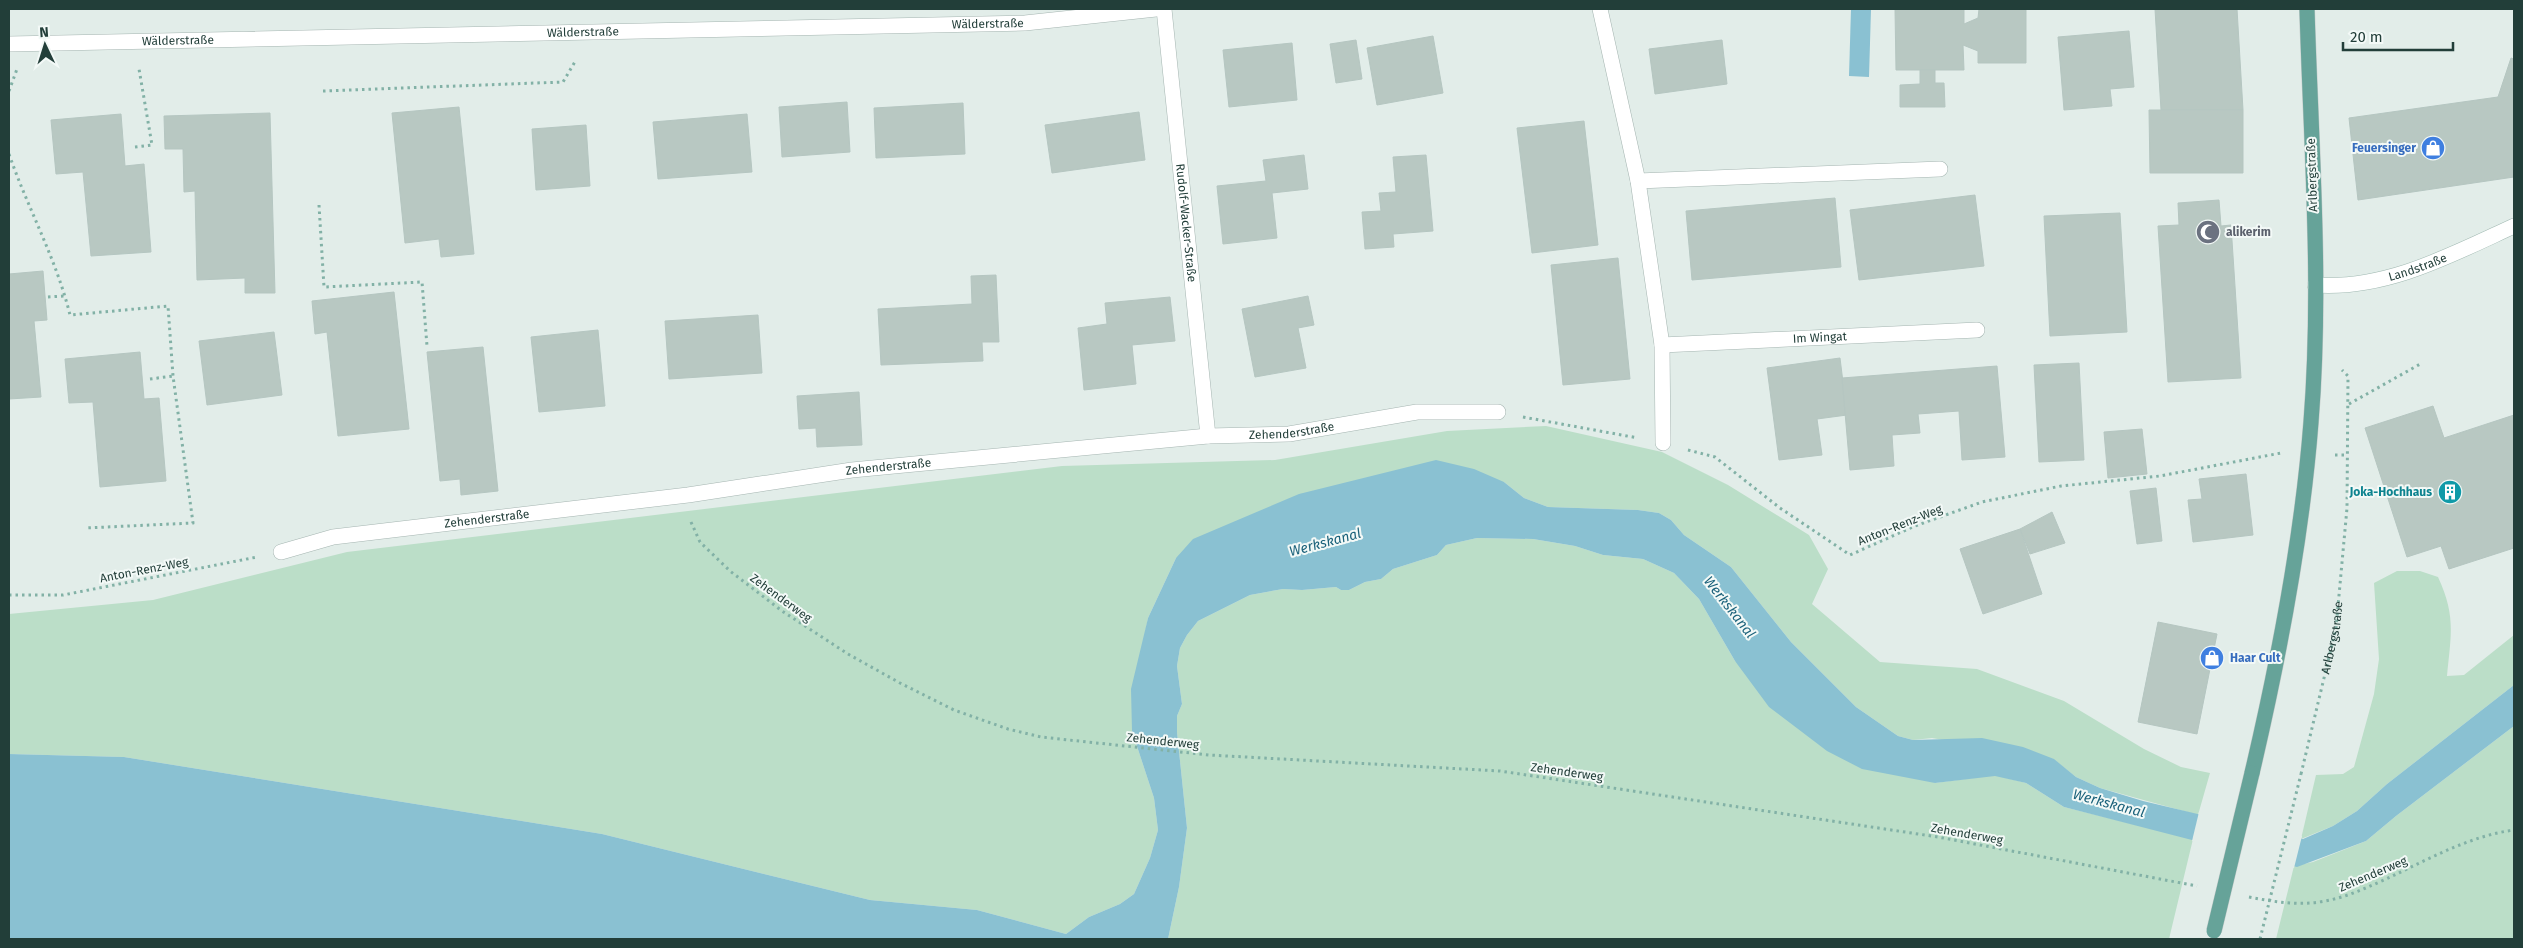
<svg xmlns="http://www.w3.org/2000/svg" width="2523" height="948" font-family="'Fira Sans',sans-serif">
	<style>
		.green { fill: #bbdec8 }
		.water { fill: #8ac1d2 }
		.pier { fill: #e2ede9 }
		.building { fill: #b8c8c2; stroke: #b5c6c1 }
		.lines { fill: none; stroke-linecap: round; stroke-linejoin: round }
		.lane-casing { stroke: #a5b5b1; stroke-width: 16 }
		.street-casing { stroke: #a5b5b1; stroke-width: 16 }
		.secondary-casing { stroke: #a1b9b2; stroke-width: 16 }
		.primary-casing { stroke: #c1c9c8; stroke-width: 16 }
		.path { stroke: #82b1a6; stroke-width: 3; stroke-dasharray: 2.5 4; stroke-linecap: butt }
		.lane { stroke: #fff; stroke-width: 15 }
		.street { stroke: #fff; stroke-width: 15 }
		.secondary { stroke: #fff; stroke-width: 15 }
		.primary { stroke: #66a399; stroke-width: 15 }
		.primary-bridge-casing { stroke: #c1c9c8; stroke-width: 16; stroke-linecap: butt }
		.path-bridge { stroke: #82b1a6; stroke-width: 3; stroke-dasharray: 2.5 4; stroke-linecap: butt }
		.primary-bridge { stroke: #66a399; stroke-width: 15 }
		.labels { text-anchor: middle; stroke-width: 4; stroke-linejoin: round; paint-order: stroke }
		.street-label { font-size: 12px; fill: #223e39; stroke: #f3f9f7 }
		.shop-label { font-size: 12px; font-weight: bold; fill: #366cbe; stroke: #f3f9f7; text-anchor: end }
		.worship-label { font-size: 12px; font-weight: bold; fill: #5b616d; stroke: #f3f9f7; text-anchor: start }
		.culture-label { font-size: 12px; font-weight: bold; fill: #0d838f; stroke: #f3f9f7; text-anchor: end }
		.water-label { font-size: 14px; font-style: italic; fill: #1b627b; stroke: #f3f9f7 }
	</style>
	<rect width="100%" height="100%" fill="#e2ede9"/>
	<g class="green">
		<polygon points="1546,426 1662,452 1728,485 1809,535 1828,569 1812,604 1880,662 1977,669 2064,701 2144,749 2181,767 2210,773 2198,815 2100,788 2076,777 2053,759 1932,738 1913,740 1898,736 1856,707 1791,642 1731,567 1684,535 1671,520 1659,513 1638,510 1548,507 1524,498 1504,482 1176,558 1148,618 1141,654 1132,731 1154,798 1158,830 1150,858 1134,894 1120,904 1089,917 1066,934 977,910 870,900 602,834 124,757 9,754 9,614 153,600 347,552 1062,466 1275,460 1447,431"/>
		<polygon points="1477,538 1533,539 1575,546 1603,555 1643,559 1674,573 1699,599 1735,661 1935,783 1995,775 2026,783 2064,807 2193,839 2169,939 1168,939 1179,887 1187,828 1177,732 1177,716 1182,704 1177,666 1180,648 1187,635 1198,621 1250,595 1283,589 1302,590 1336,587 1341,590 1349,590 1365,582 1381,579 1393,569 1437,555 1446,545"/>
		<path d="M2397,571H2420L2438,577C2456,616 2451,634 2447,676L2464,675L2514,635V685L2387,784L2357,811L2333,826L2301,839L2316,775L2343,774L2354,767L2374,694L2379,659L2374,583Z"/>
		<polygon points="2514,726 2514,939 2276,939 2294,866 2313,862 2366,841 2396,816"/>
	</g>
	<g class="water">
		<polygon points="1851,9 1871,9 1869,77 1849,76"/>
		<polygon points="1436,460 1474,469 1504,482 1524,498 1548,507 1638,510 1659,513 1671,520 1684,535 1731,567 1791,642 1856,707 1898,736 1913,740 1982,738 2023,747 2054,759 2076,777 2100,788 2143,801 2303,839 2333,826 2357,811 2387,784 2514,685 2514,726 2396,816 2366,841 2297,867 2064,807 2026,783 1995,776 1935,783 1862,769 1827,751 1769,707 1735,661 1699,599 1674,573 1643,559 1603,555 1575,546 1533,539 1477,538 1446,545 1437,555 1393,569 1381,579 1365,582 1349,590 1341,590 1336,587 1302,590 1283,589 1250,595 1198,621 1187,635 1180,648 1177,666 1182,704 1177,716 1177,732 1187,828 1179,887 1168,939 9,939 9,754 124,757 602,834 870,900 977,910 1066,934 1089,917 1120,904 1134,894 1150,858 1158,830 1154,798 1132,731 1131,689 1148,618 1176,558 1193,539 1299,494"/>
	</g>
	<polygon class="pier" points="2199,812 2302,836 2294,868 2192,841"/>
	<g class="building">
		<polygon points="1895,9 1964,9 1964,24 1978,18 1979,9 2026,9 2026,63 1978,63 1978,51 1963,45 1964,70 1896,70"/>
		<polygon points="2155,9 2237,9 2243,110 2161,110"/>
		<polygon points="2129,31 2134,87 2110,89 2112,106 2064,110 2058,37"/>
		<polygon points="1433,36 1443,93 1377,105 1367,48"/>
		<polygon points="1356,40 1362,79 1336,83 1330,44"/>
		<polygon points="1722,40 1727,84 1655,94 1649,49"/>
		<polygon points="1292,43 1297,100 1229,107 1223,50"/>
		<polygon points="2511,58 2514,59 2514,177 2358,200 2349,118 2498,97"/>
		<polygon points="1920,70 1935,70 1935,83 1944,83 1945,107 1900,107 1900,85 1920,84"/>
		<polygon points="847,102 850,152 782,157 779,107"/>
		<polygon points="963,103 965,154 876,158 874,108"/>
		<polygon points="459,107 474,254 441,257 439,239 405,243 392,113"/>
		<polygon points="2149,110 2243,110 2243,173 2150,173"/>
		<polygon points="1139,112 1145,160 1052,173 1045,125"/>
		<polygon points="270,113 275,293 245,293 245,278 197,280 195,191 184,192 183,149 165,149 164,116"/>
		<polygon points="121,114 125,166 144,164 151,252 91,256 83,172 56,174 51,120"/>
		<polygon points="747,114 752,172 658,179 653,122"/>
		<polygon points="1584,121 1598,245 1532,253 1517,128"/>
		<polygon points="586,125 590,186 536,190 532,129"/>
		<polygon points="1304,155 1308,189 1272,193 1277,238 1223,244 1217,186 1266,181 1263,160"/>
		<polygon points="1426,155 1433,231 1393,234 1394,247 1365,249 1362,212 1381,211 1379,193 1396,192 1393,157"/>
		<polygon points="1975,195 1984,266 1859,280 1850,210"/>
		<polygon points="1835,198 1841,267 1692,280 1686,211"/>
		<polygon points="2219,200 2221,226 2231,225 2241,378 2168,382 2158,226 2179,225 2178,203"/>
		<polygon points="2120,213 2127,332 2050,336 2044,216"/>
		<polygon points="1618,258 1630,379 1563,385 1551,265"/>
		<polygon points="43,271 47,320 34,321 41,397 9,399 9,274"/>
		<polygon points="996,275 999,342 982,342 983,361 881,365 878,309 972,304 971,276"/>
		<polygon points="394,292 409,429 338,436 327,332 315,334 312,301"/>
		<polygon points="1308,296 1314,325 1298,328 1306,368 1255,377 1242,309"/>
		<polygon points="1170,297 1175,341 1132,345 1136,384 1084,390 1078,328 1107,324 1105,303"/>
		<polygon points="758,315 762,373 669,379 665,321"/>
		<polygon points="598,330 605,406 539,412 531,337"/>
		<polygon points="274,332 282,395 207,405 199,341"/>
		<polygon points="483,347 498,491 461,495 460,479 440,481 427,352"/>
		<polygon points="140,352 144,399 159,398 166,481 100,487 93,402 69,403 65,359"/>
		<polygon points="1840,358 1847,415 1817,419 1822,455 1779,460 1767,368"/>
		<polygon points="2079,363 2084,460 2039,462 2034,365"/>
		<polygon points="1997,366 2005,457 1962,460 1959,411 1918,414 1920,433 1892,435 1894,466 1850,470 1842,378"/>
		<polygon points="859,392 862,445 817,447 816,428 799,429 797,396"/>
		<polygon points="2433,406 2444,438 2514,415 2514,548 2449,569 2441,546 2407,557 2365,428"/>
		<polygon points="2142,429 2147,474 2108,478 2104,432"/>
		<polygon points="2246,474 2253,535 2193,542 2188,500 2202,499 2199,479"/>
		<polygon points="2156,488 2162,541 2137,544 2130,491"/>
		<polygon points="2052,512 2065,543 2030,554 2020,529"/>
		<polygon points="2020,529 2042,594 1983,614 1960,549"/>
		<polygon points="2158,622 2217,634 2197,734 2138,722"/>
	</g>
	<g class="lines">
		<g class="lane-casing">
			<g id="lane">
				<polyline points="1638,181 1940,169"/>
				<path id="s2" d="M1662,345L1977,330"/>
			</g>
		</g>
		<g class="street-casing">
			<g id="street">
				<path id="s3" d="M1164,9L1208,436"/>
				<polyline points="1600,9 1638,181 1662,345 1663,443"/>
				<path id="s4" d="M9,44L1025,23L1156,9"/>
				<path id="s5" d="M281,552L333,537L688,495L852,470L1208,436L1289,434L1417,412H1498"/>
			</g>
		</g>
		<g class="secondary-casing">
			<g id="secondary">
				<path id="s6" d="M2315,285C2386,290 2451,255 2514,226"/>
			</g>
		</g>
		<g class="primary-casing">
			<path id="primary" d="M2252,773C2279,658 2302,540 2311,422C2322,285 2311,146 2307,9"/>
		</g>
		<g class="path">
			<polyline points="9,91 17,69"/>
			<polyline points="323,91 563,82 576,60"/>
			<polyline points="135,147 152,145 139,69"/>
			<path d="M9,154C28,209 56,258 70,315L168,306L173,376L193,523L85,528"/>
			<polyline points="319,205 324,287 422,282 427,346"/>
			<polyline points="48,297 65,296"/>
			<polyline points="150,379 173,376"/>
			<polyline points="2349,404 2422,363"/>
			<polyline points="1523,417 1638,438"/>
			<polyline points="1688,450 1715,457 1780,508 1850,555 1915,526 1982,502 2061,486 2160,476 2281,453"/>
			<polyline points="2335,455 2348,455"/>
			<polyline points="691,522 700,542 730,571 782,611 848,654 900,683 954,710 1008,729 1041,737 1209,755 1500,771 1938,837 2197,886"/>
			<polyline points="9,595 63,595 257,557"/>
			<path id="s1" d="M2301,774L2336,628L2347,508L2348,376L2342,370"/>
			<path d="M2249,897C2275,902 2300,906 2325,901C2347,897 2366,888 2386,879C2427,860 2469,836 2514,830"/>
		</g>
		<use href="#lane" class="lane"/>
		<use href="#street" class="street"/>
		<use href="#secondary" class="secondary"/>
		<use href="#primary" class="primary"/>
		<g class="primary-bridge-casing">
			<polyline id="primary-bridge" points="2214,931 2252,773"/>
		</g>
		<polyline class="path-bridge" points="2260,939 2301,774"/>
		<use href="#primary-bridge" class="primary-bridge"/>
	</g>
	<defs>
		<g id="shop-disc" transform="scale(1.25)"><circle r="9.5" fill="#3f7fe0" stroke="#f3f9f7"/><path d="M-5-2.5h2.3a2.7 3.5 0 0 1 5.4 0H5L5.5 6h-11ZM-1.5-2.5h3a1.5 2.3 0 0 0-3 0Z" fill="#fff"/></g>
		<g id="mosque-disc" transform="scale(1.25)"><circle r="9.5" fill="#6b7280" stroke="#f3f9f7"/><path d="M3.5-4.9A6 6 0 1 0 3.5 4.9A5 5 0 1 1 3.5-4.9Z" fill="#fff"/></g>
		<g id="building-disc" transform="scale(1.25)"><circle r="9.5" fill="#0f9aa8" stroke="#f3f9f7"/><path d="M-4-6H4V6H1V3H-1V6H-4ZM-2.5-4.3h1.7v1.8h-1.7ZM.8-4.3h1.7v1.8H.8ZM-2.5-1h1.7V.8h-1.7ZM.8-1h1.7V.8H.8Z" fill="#fff"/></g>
	</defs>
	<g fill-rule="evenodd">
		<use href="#shop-disc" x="2433" y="148"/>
		<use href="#mosque-disc" x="2208" y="232"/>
		<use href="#building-disc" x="2450" y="492"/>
		<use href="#shop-disc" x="2212" y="658"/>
	</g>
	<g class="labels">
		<g class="street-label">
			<text dy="4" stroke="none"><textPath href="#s4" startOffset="979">Wälderstraße</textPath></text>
			<text dy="4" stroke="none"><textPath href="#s4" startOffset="574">Wälderstraße</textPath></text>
			<text dy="4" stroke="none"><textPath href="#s4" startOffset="169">Wälderstraße</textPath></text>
			<text transform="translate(2312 175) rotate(-92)" y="4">Arlbergstraße</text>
			<text dy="4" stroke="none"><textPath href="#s3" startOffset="215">Rudolf-Wacker-Straße</textPath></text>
			<text dy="4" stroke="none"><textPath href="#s6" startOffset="105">Landstraße</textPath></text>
			<text dy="4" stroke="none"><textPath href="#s2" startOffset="158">Im Wingat</textPath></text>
			<text dy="4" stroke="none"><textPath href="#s5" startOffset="1019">Zehenderstraße</textPath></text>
			<text dy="4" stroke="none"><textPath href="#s5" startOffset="614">Zehenderstraße</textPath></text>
			<text dy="4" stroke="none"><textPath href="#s5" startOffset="209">Zehenderstraße</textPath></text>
			<text transform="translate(1900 525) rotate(-22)" y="4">Anton-Renz-Weg</text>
			<text transform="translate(144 570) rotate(-11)" y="4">Anton-Renz-Weg</text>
			<text transform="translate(781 598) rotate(36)" y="4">Zehenderweg</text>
			<text dy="4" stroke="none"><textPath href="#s1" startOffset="140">Arlbergstraße</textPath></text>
			<text transform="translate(1163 741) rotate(6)" y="4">Zehenderweg</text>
			<text transform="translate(1567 772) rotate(8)" y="4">Zehenderweg</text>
			<text transform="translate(1967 834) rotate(10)" y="4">Zehenderweg</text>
			<text transform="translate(2373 874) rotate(-23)" y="4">Zehenderweg</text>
		</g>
		<g class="shop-label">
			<text x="2416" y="152">Feuersinger</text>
			<text x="2230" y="662" text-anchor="start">Haar Cult</text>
		</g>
		<g class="worship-label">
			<text x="2226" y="236">alikerim</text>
		</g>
		<g class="culture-label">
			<text x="2432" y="496">Joka-Hochhaus</text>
		</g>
		<g class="water-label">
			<text transform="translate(1325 542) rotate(-15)" y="5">Werkskanal</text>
			<text transform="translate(1730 607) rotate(52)" y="5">Werkskanal</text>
			<text transform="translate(2109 803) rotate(15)" y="5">Werkskanal</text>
		</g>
	</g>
	<rect width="2523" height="948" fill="none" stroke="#223e39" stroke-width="20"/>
	<g transform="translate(45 45) rotate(356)" stroke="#f3f9f7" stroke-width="4" paint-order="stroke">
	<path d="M0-4L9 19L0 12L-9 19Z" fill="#223e39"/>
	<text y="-8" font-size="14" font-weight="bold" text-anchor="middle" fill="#223e39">N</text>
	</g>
	<path d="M2343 42v8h110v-8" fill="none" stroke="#223e39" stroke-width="2.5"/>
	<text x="2350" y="42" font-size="15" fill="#223e39" stroke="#f3f9f7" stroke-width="4" paint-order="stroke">20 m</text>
</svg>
